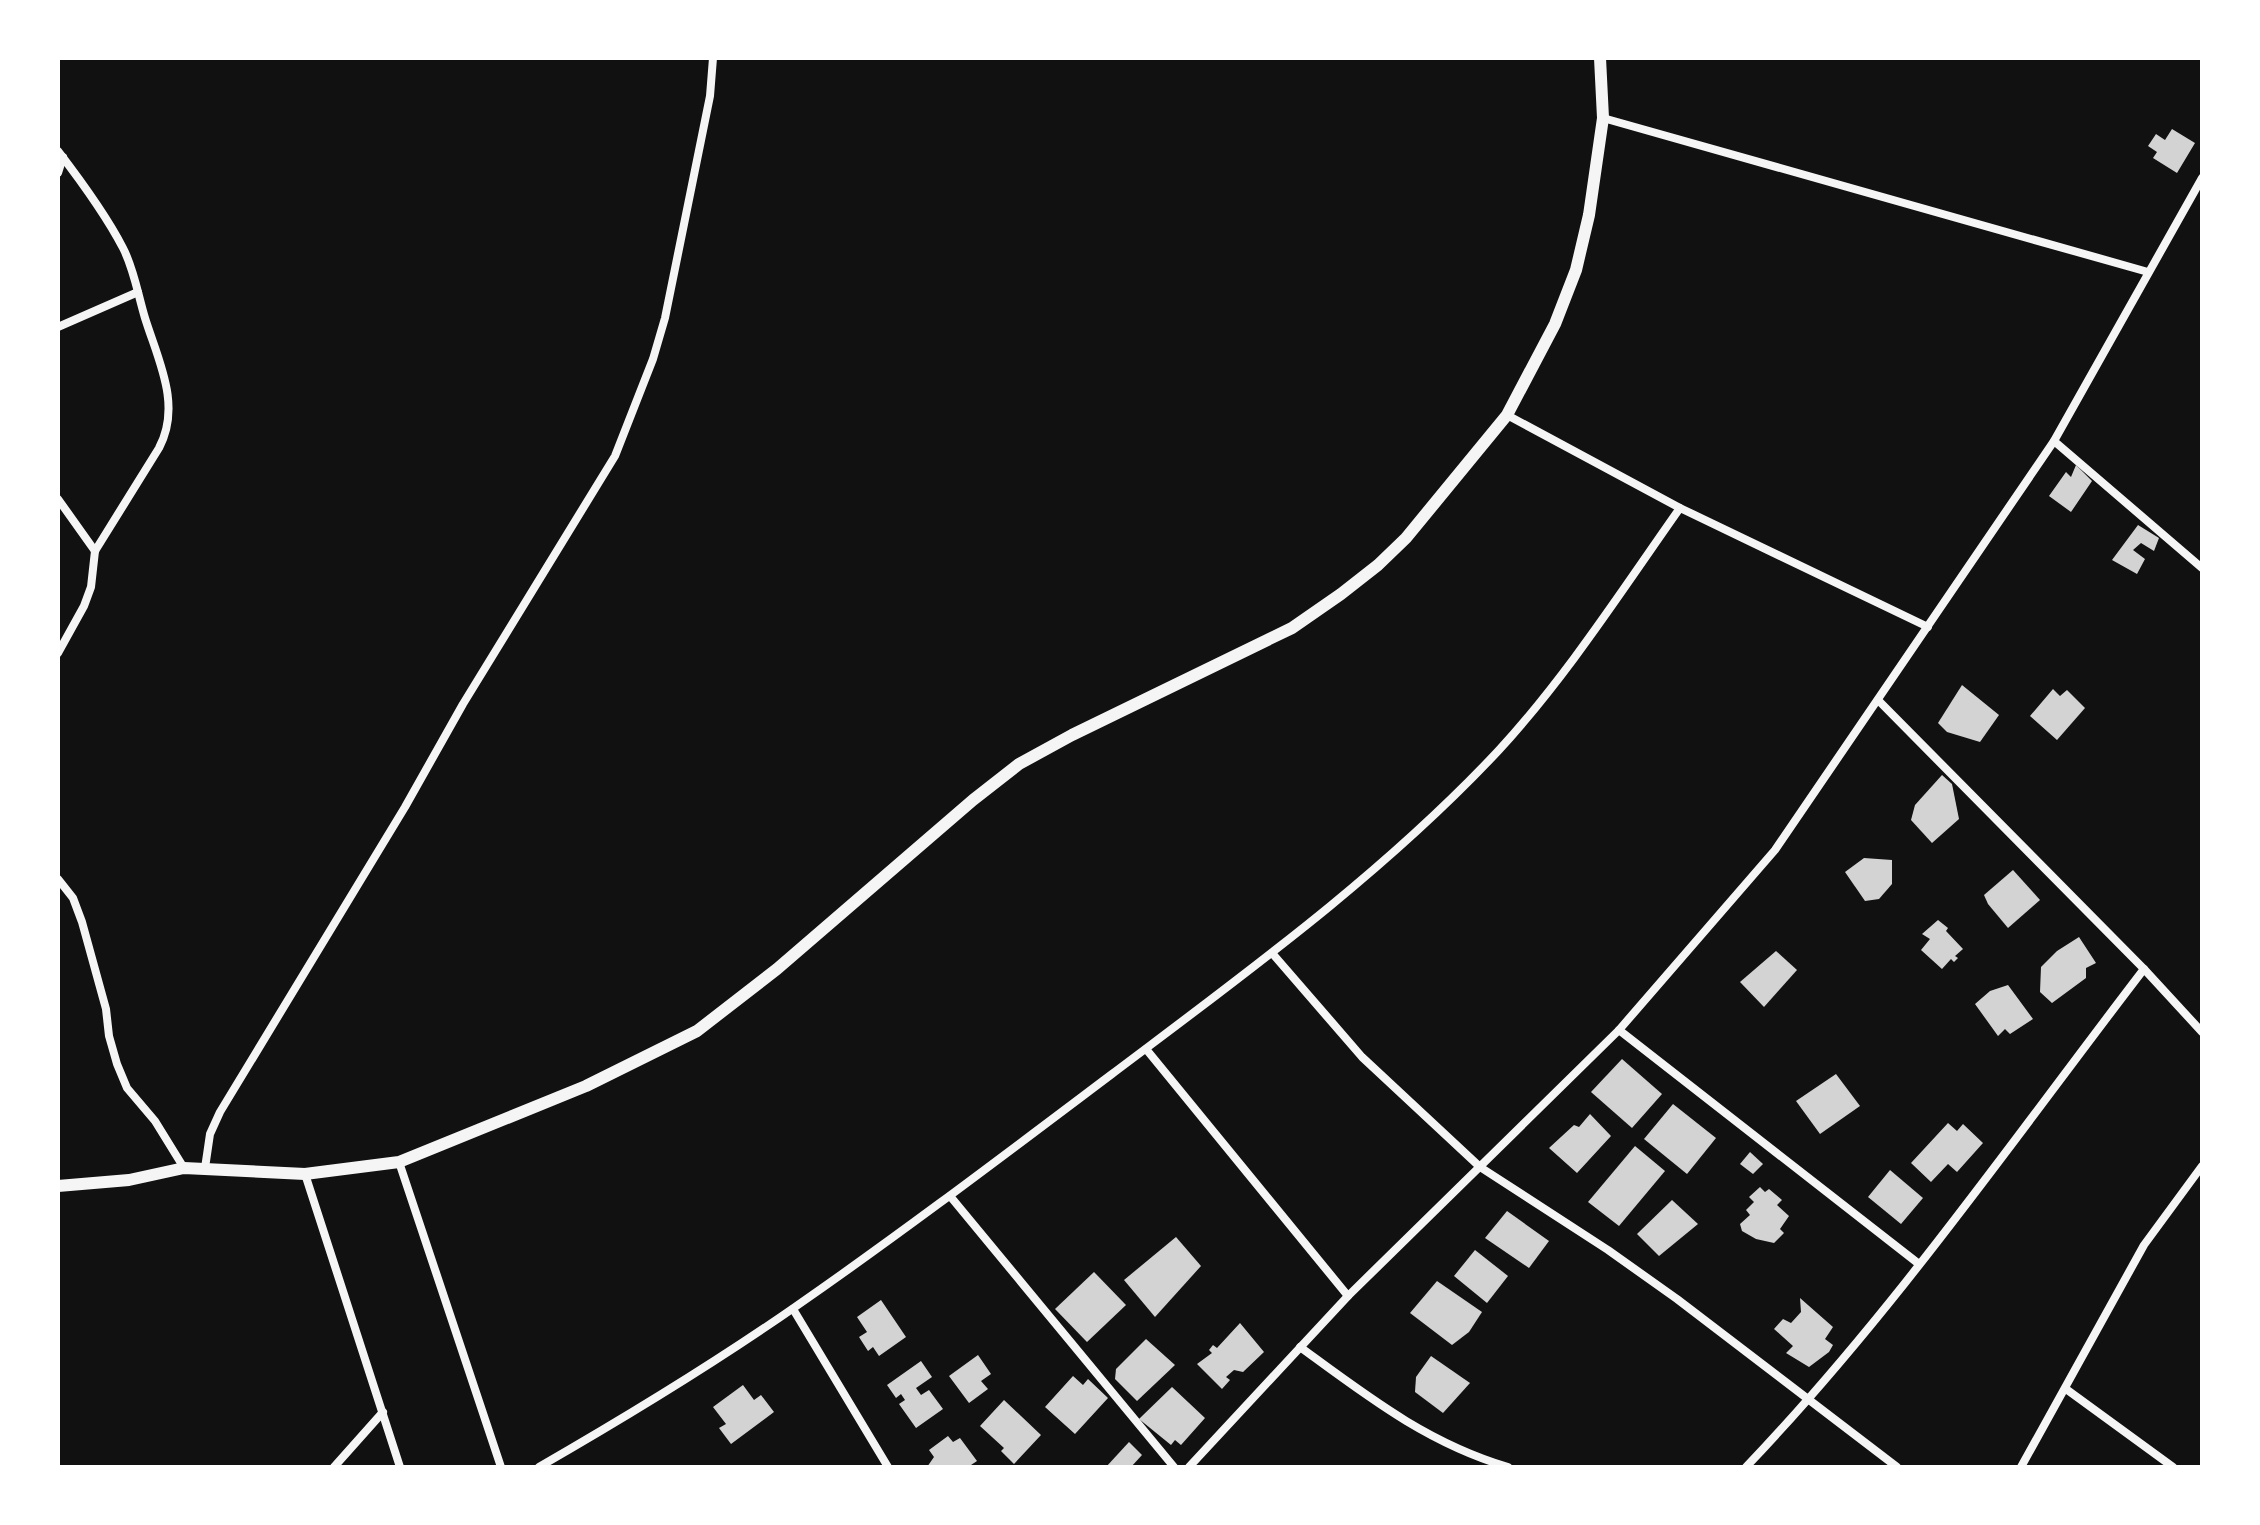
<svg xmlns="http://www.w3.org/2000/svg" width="2260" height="1525" font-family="'Golos Text',sans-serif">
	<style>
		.building { fill: #d3d3d3 }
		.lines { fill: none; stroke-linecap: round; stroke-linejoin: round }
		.minor { stroke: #f5f5f5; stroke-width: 8 }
		.tertiary { stroke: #f5f5f5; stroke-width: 12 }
	</style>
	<rect width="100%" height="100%" fill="#111"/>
	<g class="building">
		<polygon points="2172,129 2195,143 2177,173 2153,158 2157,152 2148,146 2156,134 2165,140"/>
		<polygon points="2076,465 2092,481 2071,512 2049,496 2066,472 2071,477"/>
		<polygon points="2138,525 2159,538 2154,551 2141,543 2133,550 2145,559 2137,574 2112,560"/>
		<polygon points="1962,685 1999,715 1980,742 1947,732 1938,723"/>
		<polygon points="2053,689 2060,696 2067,690 2085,708 2057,740 2030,716"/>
		<polygon points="1942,775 1952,784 1959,819 1932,843 1911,820 1915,805"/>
		<polygon points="1864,858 1892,860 1892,884 1879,899 1865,901 1845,872"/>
		<polygon points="2013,870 2040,900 2008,928 1988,904 1984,895"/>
		<polygon points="1938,920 1948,928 1946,931 1963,949 1955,956 1958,958 1954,962 1951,959 1942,969 1921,950 1930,939 1922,934"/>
		<polygon points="2079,937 2096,963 2086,968 2086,978 2052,1003 2040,992 2041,967 2057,951"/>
		<polygon points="1776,951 1797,970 1764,1007 1740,982"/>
		<polygon points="2008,985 2033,1019 2010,1034 2005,1029 1998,1036 1975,1004 1990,991"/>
		<polygon points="1622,1059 1662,1094 1632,1128 1591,1092"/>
		<polygon points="1836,1074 1860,1106 1820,1134 1796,1101"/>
		<polygon points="1673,1104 1716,1138 1687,1174 1644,1139"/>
		<polygon points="1590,1114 1611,1136 1577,1173 1549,1148 1574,1125 1579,1127"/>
		<polygon points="1948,1123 1957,1131 1963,1124 1983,1143 1957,1172 1948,1164 1931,1182 1911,1163"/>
		<polygon points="1635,1146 1665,1171 1619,1226 1588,1202"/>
		<polygon points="1750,1152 1763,1164 1753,1174 1740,1164"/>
		<polygon points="1890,1170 1923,1198 1901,1224 1868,1197"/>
		<polygon points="1760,1187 1765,1192 1769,1189 1782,1200 1777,1205 1789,1216 1780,1229 1784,1233 1774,1243 1756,1239 1742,1231 1740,1224 1750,1215 1746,1210 1754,1202 1749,1197"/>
		<polygon points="1672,1200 1698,1224 1659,1256 1637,1234"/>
		<polygon points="1507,1211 1549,1241 1529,1268 1485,1238"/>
		<polygon points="1176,1237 1201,1266 1155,1317 1124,1280"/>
		<polygon points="1475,1250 1508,1276 1487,1303 1454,1276"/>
		<polygon points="1094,1272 1126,1305 1087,1342 1055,1309"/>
		<polygon points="1437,1281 1482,1312 1469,1332 1452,1345 1410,1313"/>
		<polygon points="1800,1298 1833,1327 1825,1339 1833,1345 1829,1352 1809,1367 1786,1353 1793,1346 1774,1329 1783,1319 1791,1323 1801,1312"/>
		<polygon points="881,1300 906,1337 879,1356 873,1347 868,1351 859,1337 867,1332 857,1317"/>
		<polygon points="1240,1323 1264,1352 1243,1372 1234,1370 1226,1377 1230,1380 1222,1389 1197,1364 1212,1353 1209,1350 1213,1345 1217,1348"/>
		<polygon points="1146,1339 1175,1365 1137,1401 1115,1379 1116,1369"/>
		<polygon points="978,1355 991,1374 981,1381 988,1389 969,1403 949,1376"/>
		<polygon points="1431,1356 1470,1383 1443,1413 1415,1392 1416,1377"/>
		<polygon points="921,1361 932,1377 916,1388 921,1395 929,1390 943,1409 916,1428 899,1404 905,1400 901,1394 896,1398 887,1385"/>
		<polygon points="1073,1376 1083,1385 1088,1379 1108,1398 1075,1434 1045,1407"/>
		<polygon points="743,1385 754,1400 761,1395 774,1412 731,1444 719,1428 726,1424 713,1407"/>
		<polygon points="1172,1387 1205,1418 1181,1445 1175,1440 1171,1445 1139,1419"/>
		<polygon points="1004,1400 1041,1435 1014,1464 1001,1451 1004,1448 980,1426"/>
		<polygon points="948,1436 953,1442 960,1438 977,1461 968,1467 927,1467 934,1457 929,1450"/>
		<polygon points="1129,1442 1142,1455 1131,1467 1106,1467"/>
	</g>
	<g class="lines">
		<g class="minor">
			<polyline points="1603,118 2148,272"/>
			<path d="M58,151C81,181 106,215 123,248C134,269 138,295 145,318C158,360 182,405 159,448L95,551L91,587L84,606L58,653"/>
			<polyline points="58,173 63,157"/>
			<polyline points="58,327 138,292"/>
			<polyline points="1507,415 1680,508 1928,627"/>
			<polyline points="2054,441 2202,568"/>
			<polyline points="58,499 95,551"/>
			<polyline points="1878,700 2144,969 2202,1032"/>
			<polyline points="58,879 73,898 82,922 106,1009 109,1036 117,1064 127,1088 155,1121 184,1168"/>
			<polyline points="1272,953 1362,1057 1480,1167 1608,1250 1677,1299 1897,1467"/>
			<polyline points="1619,1030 1919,1264"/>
			<polyline points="1146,1049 1348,1296"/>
			<polyline points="399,1162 501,1467"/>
			<polyline points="205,1168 210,1134 220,1112 405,807 463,704 615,456 653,359 665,318 710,96 713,58"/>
			<polyline points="305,1174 400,1467"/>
			<polyline points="950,1196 1174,1467"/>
			<polyline points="793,1309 888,1467"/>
			<path d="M1300,1347C1367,1396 1427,1443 1508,1467"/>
			<polyline points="2066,1389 2173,1467"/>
			<polyline points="334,1467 383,1412"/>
			<path d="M539,1467C626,1417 713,1364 795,1307C903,1232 1007,1153 1112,1074C1246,973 1384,873 1499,750C1567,676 1622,590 1680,508"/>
			<polyline points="1189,1467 1348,1296 1619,1030 1775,850 2054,441 2202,178"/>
			<path d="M1746,1467C1893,1313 2015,1137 2144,969"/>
			<polyline points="2021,1467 2144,1245 2202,1166"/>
		</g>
		<polyline class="tertiary" points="58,1186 129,1180 184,1168 305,1174 399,1162 586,1086 697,1031 777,969 973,800 1019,764 1072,735 1292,628 1341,594 1378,565 1406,538 1507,415 1555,324 1576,270 1589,215 1603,118 1600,58"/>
	</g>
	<rect width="2260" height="1525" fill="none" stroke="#ffffff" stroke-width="120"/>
</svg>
